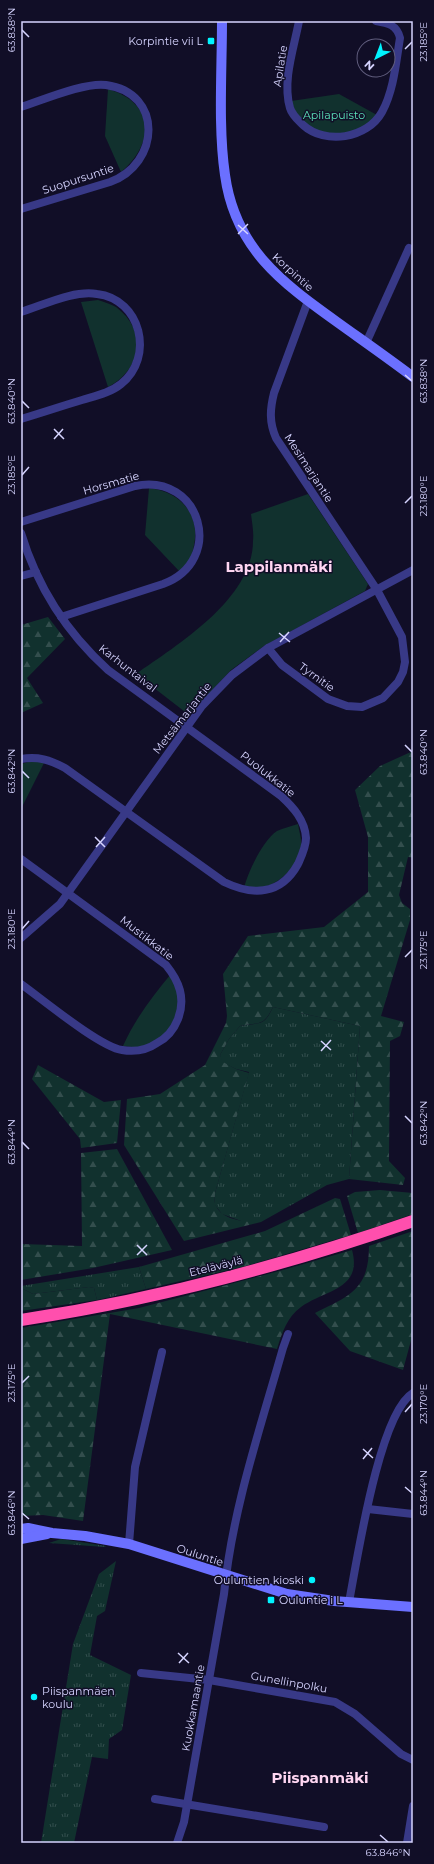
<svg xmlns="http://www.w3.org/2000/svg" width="434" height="1864" font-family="Montserrat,sans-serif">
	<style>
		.grass { fill: url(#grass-tufts) }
		.forest { fill: url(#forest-firs) }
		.green { fill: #11312e }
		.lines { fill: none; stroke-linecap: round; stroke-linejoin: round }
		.street { stroke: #383987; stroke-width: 8 }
		.secondary { stroke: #6b70ff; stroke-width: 10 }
		.highway { stroke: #ff4fad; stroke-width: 12 }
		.ticks { fill: none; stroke: #d6d4ff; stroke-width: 1.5 }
		.poi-dot { fill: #00f4ff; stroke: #110e27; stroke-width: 1.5 }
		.labels { text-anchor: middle; stroke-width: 3; stroke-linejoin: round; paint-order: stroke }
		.poi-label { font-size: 11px; fill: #d6d4ff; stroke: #110e27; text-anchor: end }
		.street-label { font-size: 11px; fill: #d6d4ff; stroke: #110e27 }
		.park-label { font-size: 11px; fill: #5be4ba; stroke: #110e27 }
		.district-label { font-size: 15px; font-weight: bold; fill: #ffd6f2; stroke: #110e27 }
		.neatline { fill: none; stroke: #d6d4ff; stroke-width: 1.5 }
		.ticks-label { font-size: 10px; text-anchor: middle; fill: #d6d4ff }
	</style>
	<defs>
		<pattern id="grass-tufts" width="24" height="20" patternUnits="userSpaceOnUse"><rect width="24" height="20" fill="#11312e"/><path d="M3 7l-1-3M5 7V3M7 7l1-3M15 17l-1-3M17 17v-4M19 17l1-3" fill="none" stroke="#334e4d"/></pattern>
		<pattern id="forest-firs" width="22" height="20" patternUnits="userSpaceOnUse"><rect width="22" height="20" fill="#11312e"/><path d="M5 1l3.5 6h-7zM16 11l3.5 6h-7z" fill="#334e4d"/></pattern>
	</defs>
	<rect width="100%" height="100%" fill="#110e27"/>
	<g class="grass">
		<path d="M273,1007L360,1026L349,1179L327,1185L261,1222H244L222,1214L215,1205V1193L249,1072L236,1069L222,1062L220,1055L229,1039L240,1026C260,1022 264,1027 273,1007Z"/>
		<polygon points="139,1267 146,1289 97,1300 94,1288 89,1287 33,1294 21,1288 21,1286"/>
		<polygon points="61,1539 106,1546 105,1547 49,1543"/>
		<polygon points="116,1561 105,1611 97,1616 90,1655 131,1675 122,1730 109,1739 108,1759 92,1757 74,1843 41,1843 73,1644 99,1574"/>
	</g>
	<g class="forest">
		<polygon points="48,617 65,639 27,678 43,703 21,713 21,625"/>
		<path d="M413,751V858L408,857L399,895L402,903L410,909V920L381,1016L404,1022L400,1036L390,1041L389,1161L405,1178L403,1185L349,1179L360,1026L273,1007C263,1027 260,1022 240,1026L229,1039L220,1055L223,1062L236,1069L249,1073L215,1193C215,1197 214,1203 216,1206C223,1221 247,1222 261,1222L184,1241L124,1145L127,1099L160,1094L205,1065L226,1023L227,1016L223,974L248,936L324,927L368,892V837L355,790L380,766Z"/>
		<polygon points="38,1065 104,1102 121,1100 117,1143 81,1148 80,1139 32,1079"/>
		<polygon points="117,1149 172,1250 93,1268 21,1280 21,1244 82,1246 81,1153"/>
		<polygon points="380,1190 413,1193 413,1214 358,1233 347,1196 355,1192"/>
		<polygon points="335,1198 340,1199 351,1235 242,1267 146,1289 139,1267 265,1231"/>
		<path d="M413,1231V1333L403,1370L350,1351L315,1313C349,1296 369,1290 369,1246Z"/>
		<path d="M352,1250C363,1290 324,1290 301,1307C287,1317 282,1333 277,1349L110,1314L83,1521L43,1515L21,1516V1328L139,1308L283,1270Z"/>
		<polygon points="89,1287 94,1288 97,1300 21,1311 21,1288 33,1294"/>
	</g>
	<g class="green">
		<path d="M108,89C155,103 155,143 121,172L105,136Z"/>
		<path d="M339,94L377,115C369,126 349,136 335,136C316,136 295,120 291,101Z"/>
		<path d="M98,300C104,302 111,304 116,307C148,331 142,369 108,387L81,302Z"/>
		<path d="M149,488C178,491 201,513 194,545C193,549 193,553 191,557C188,562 183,567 180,572L145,535Z"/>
		<path d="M308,494L368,584L365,591L264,646L231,670L189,715L136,674C177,645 253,599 253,541C254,532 252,523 251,514Z"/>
		<polygon points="32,761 44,763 21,809 21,764"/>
		<path d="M298,824C299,831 302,839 301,846C300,865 279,885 260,888C255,888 249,888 244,888C248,872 263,840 277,831C283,828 292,826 298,824Z"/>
		<path d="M171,974C174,981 177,988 178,995C182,1018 162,1045 139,1047C134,1048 128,1046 123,1046C135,1019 152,997 171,974Z"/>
	</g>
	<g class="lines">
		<g class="street">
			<path d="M299,21C294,48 282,81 290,108C292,115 298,120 303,125C325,145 367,139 382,112C394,90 396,62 400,38C397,25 388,23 376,21"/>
			<path d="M21,107C43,100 85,82 106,85C164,93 160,164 110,182L21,209"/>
			<path d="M21,312C44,305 73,290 97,294C141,299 155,357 121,384C110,393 95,396 82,400C62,406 41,413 21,419"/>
			<polyline points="366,343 409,248"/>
			<path d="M21,522L135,486C201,472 226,561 163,584L61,617"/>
			<path d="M21,533C37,586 66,632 108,670L281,796C293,807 305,820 306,838C306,847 302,855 298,864C281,895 253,896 224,882L65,768C50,760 38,756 21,759"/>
			<polyline points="21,576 36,572"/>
			<path d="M268,648L282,665L328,699L347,706L362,707L383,698L398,682L403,672L405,662L402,637L377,590L276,438C269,422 270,409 274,393L308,301"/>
			<path d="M21,859L166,965C179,981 186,998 178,1019C174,1029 167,1038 157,1043C147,1050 134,1052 122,1050C100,1047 42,999 21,984"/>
			<polyline points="21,938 60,904 202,706 232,675 268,648 413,570"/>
			<polyline points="368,1509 413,1514"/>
			<polyline points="129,1544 135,1467 162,1352"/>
			<path d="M349,1602C357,1561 379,1413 413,1393"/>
			<polyline points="141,1673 209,1680 335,1702 355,1714 401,1754 413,1760"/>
			<polyline points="155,1799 324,1827"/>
			<path d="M177,1843L184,1822L224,1594C232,1511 260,1429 283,1348L288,1334"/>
			<polyline points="407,1843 413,1806"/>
		</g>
		<g class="secondary">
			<path d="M222,21C222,70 218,128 225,175C235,248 281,282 337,322C362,340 388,358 413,377"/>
			<polyline points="21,1529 28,1528 52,1533 85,1536 129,1544 287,1594 334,1601 413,1607"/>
			<polyline points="21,1539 47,1534"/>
		</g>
		<path class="highway" d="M21,1320C154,1300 286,1265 413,1221"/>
	</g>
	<path class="ticks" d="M22,30L29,37M405,49L412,42M238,225L248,234M238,234L248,224M405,375L412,381M22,401L29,408M54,429L64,439M54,439L63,429M22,475L29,467M405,503L412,496M279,633L290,642M280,642L289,632M405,745L412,752M22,771L29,778M95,837L105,847M96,847L105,837M22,929L29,921M405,957L412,950M321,1041L331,1050M321,1051L331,1040M405,1116L412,1123M22,1142L29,1149M137,1245L147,1255M137,1255L147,1245M22,1383L29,1376M405,1412L412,1404M363,1449L373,1458M363,1459L372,1448M405,1487L412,1493M22,1513L29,1519M178,1653L189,1663M179,1663L188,1653M380,1835L388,1842"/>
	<g class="poi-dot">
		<rect x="207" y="37" width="8" height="8" rx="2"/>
		<circle cx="312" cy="1580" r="4"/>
		<rect x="267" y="1596" width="8" height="8" rx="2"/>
		<circle cx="34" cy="1697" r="4"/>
	</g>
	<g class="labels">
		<g class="poi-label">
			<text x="203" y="45">Korpintie vii L</text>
			<text x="304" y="1584">Ouluntien kioski</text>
			<text x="279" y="1604" text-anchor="start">Ouluntie i L</text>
			<text x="42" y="1695" text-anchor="start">Piispanmäen<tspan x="42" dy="13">koulu</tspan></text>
		</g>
		<g class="street-label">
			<text transform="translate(280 66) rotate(-81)" y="4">Apilatie</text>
			<text transform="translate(78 179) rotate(-18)" y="4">Suopursuntie</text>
			<text transform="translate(293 272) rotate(42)" y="4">Korpintie</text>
			<text transform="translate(309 468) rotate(57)" y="4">Mesimarjantie</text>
			<text transform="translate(111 483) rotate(-16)" y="4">Horsmatie</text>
			<text transform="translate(128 668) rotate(38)" y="4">Karhuntaival</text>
			<text transform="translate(317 677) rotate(36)" y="4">Tyrnitie</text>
			<text transform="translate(182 718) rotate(-52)" y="4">Metsämarjantie</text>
			<text transform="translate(268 774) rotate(38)" y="4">Puolukkatie</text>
			<text transform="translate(147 938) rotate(38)" y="4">Mustikkatie</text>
			<text transform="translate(216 1266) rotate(-14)" y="4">Eteläväylä</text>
			<text transform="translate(200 1555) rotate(18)" y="4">Ouluntie</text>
			<text transform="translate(289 1682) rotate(10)" y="4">Gunellinpolku</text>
			<text transform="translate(193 1708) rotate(-80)" y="4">Kuokkamaantie</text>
		</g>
		<g class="park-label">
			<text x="334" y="119">Apilapuisto</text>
		</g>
		<g class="district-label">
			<text x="279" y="572">Lappilanmäki</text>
			<text x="320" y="1783">Piispanmäki</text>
		</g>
	</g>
	<rect width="434" height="1864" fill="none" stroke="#110e27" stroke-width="44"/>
	<g transform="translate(376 58) rotate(222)"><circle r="19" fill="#110e27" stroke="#605d7d"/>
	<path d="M0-3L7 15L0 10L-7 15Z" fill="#00f4ff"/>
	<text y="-6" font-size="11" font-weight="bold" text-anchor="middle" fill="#d6d4ff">N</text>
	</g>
	<rect x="22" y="22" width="390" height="1820" class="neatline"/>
	<g class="ticks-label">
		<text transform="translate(11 30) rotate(-90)" y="4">63.838°N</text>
		<text transform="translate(423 42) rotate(-90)" y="4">23.185°E</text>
		<text transform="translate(423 381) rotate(-90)" y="4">63.838°N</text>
		<text transform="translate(11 401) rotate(-90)" y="4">63.840°N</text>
		<text transform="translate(11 475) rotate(-90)" y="4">23.185°E</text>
		<text transform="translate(423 496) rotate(-90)" y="4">23.180°E</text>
		<text transform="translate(423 752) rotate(-90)" y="4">63.840°N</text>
		<text transform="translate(11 771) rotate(-90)" y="4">63.842°N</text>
		<text transform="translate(11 929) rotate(-90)" y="4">23.180°E</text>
		<text transform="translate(423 950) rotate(-90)" y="4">23.175°E</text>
		<text transform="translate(423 1123) rotate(-90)" y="4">63.842°N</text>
		<text transform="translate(11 1142) rotate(-90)" y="4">63.844°N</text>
		<text transform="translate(11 1383) rotate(-90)" y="4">23.175°E</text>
		<text transform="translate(423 1404) rotate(-90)" y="4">23.170°E</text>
		<text transform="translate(423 1493) rotate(-90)" y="4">63.844°N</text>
		<text transform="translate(11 1513) rotate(-90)" y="4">63.846°N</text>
		<text x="388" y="1856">63.846°N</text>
	</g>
</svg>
